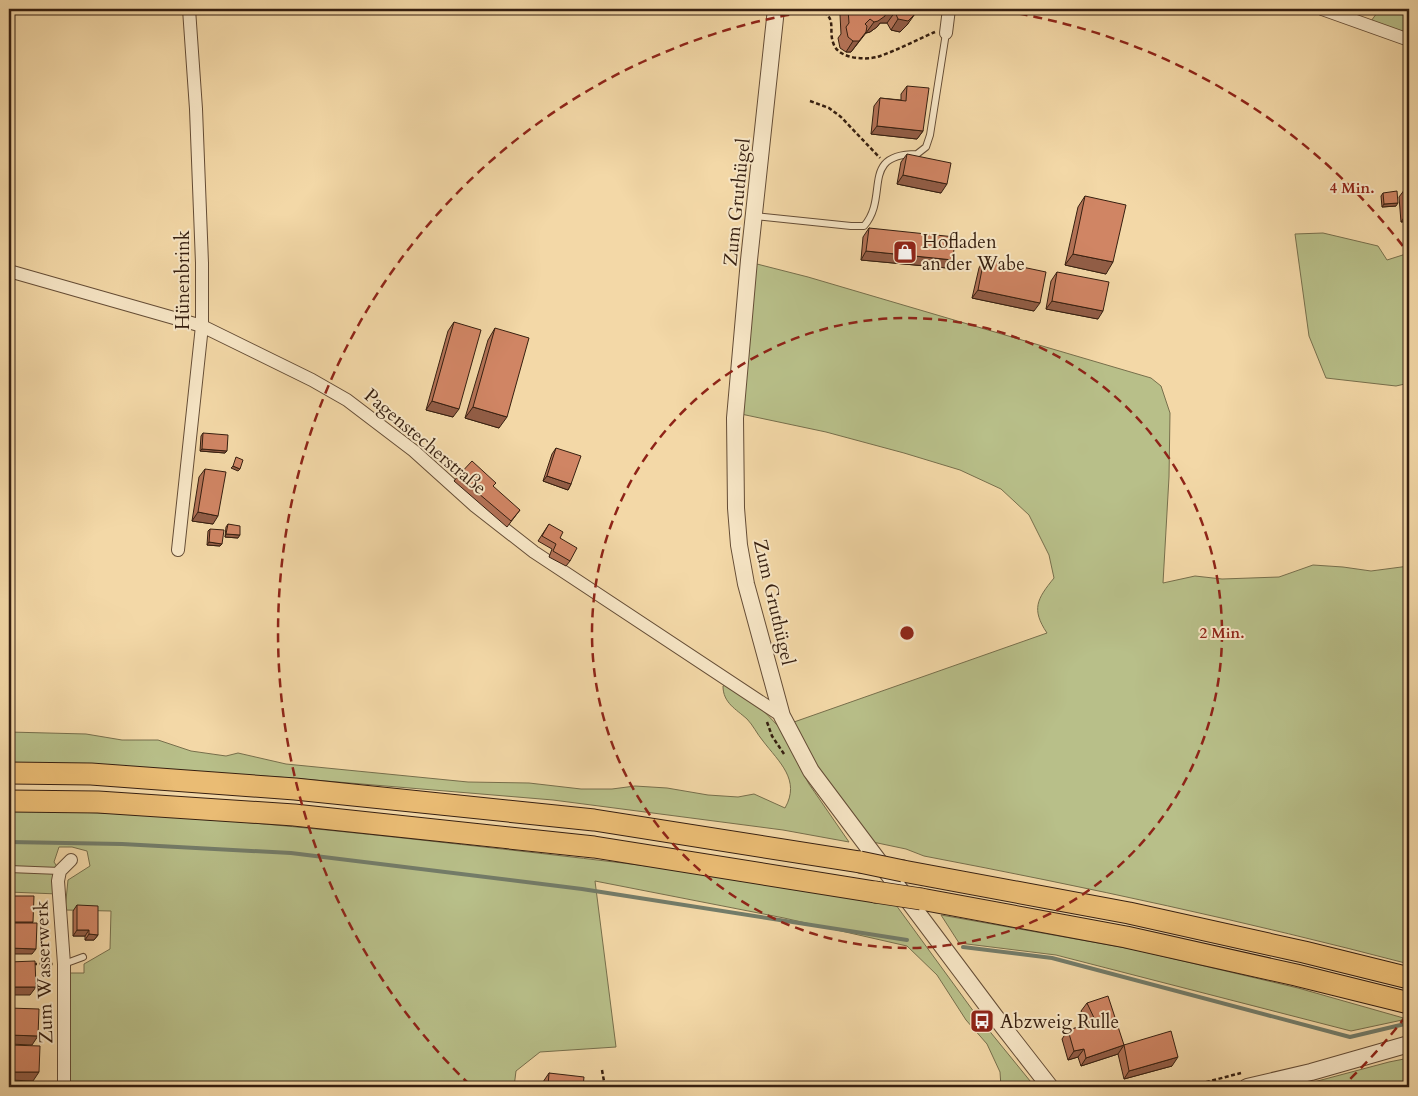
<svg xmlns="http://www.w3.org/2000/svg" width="1418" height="1096" font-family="Cardo,serif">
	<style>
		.green { fill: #b8bf89; stroke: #776f4c }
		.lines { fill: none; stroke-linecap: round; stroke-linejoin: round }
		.stream { stroke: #737c69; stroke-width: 4 }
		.service-casing { stroke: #654d36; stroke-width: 8 }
		.minor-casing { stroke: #654d36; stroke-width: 14 }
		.tertiary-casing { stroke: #654d36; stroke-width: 18 }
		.trunk-casing { stroke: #361f10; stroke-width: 23 }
		.path { stroke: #361f10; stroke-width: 2.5; stroke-dasharray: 4 2.5; stroke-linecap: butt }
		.service { stroke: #f7e6c6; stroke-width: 6 }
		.minor { stroke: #f7e6c6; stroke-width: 12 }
		.tertiary { stroke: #f7e6c6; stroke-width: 16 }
		.trunk { stroke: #eabc74; stroke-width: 21 }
		.trunk-bridge-casing { stroke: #361f10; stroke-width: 23; stroke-linecap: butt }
		.trunk-bridge { stroke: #eabc74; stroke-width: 21 }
		.wall { fill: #b37256; stroke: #361f10 }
		.shaded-wall { fill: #925d46; stroke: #361f10 }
		.building { fill: #d08564; stroke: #361f10 }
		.ring { fill: none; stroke: #8f2418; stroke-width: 2.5; stroke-dasharray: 9 6 }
		.labels { text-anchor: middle; stroke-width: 4; stroke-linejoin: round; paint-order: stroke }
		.street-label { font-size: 19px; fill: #361f10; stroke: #f7e6c6 }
		.poi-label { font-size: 19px; fill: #361f10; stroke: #f7e6c6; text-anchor: start }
		.centre { fill: #8f2418; stroke: #f7e6c6; stroke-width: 2.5 }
		.ring-label { font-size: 15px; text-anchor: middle; font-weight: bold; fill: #8f2418; stroke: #f7e6c6; stroke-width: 4; stroke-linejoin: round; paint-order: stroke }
	</style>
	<rect width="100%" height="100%" fill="#f3d8a7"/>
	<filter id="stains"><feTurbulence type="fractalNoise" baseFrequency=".004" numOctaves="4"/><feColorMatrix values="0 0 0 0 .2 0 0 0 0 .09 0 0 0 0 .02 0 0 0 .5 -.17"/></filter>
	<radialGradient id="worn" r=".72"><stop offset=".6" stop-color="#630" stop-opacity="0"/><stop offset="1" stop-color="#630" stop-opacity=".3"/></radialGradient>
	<g class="green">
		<polygon points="1380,9 1409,9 1409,40 1368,25"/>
		<polygon points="1323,233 1378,246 1387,260 1409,253 1409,383 1396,386 1326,378 1309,336 1295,234"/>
		<path d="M753,263L808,277L1151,378L1161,386L1170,413L1169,477L1163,583L1195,576L1222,579L1279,577L1313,565L1343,567L1371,571L1409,566V964C1249,922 1087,887 924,856L906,849L868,841L815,765L794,722L1047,633C1031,609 1037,599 1054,578L1049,555L1029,515L1001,489L960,470L904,453L826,432L741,414Z"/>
		<path d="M727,684L758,705L779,727L809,784L849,842L783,830L553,800L278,777L160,770L9,763V732L86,734L122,740H158L191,751L226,756L238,753L286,764L468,782L529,783L581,789H612L635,786L667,788L708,795L738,797L754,794L785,808C801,780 779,762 763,741C757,734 753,725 747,719C736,709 723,703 723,686Z"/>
		<path d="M9,811C147,811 284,825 421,840C529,852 638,864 746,879C796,887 846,897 896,905L974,1012L1035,1087H1001L1000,1072L987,1044L966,1020L937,975L907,946L784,918L595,881L616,1047L540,1052L516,1071L514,1087H70L69,973H84V964L110,949L111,911L65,910L68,880L90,866L87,851L72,847H59L54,862L60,871L58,894L9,892Z"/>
		<polygon points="941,915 1132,949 1298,988 1407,1019 1351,1031 1056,955 959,943"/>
		<polygon points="1409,1058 1409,1087 1295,1087 1389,1062"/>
	</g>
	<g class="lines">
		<g class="stream">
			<polyline points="9,842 122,844 291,853 582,889 907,940"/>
			<polyline points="963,947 1052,958 1350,1037 1409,1023"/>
		</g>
		<g class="service-casing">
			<g id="service">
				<path d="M755,216L851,226H864C890,196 859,154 917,154L926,147L930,135L946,33"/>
				<polyline points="9,869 60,871"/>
				<polyline points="64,964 83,957"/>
			</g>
		</g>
		<g class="minor-casing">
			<g id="minor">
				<polyline points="1322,9 1409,40"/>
				<polyline points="946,33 949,9"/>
				<polyline points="9,271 202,326 312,380 347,400 414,451 475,506 534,552 782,716"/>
				<polyline points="178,550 202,326 202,263 196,109 189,9"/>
				<polyline points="64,1087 64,964 58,881 60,871 71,860"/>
			</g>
		</g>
		<g class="tertiary-casing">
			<g id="tertiary">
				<polyline points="776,9 749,260 735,418 736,508 739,545 746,584 782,716 811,771 994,1015 1050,1087"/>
				<polyline points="1247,1087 1311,1072 1409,1044"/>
			</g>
		</g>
		<g class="trunk-casing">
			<g id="trunk">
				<polyline points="9,773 91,774 295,789 594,820 860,862"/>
				<polyline points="9,801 98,802 294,815 594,847 875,892"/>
				<polyline points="903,871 1129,913 1304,952 1409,978"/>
				<polyline points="921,899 1126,937 1296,975 1409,1003"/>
			</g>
		</g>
		<g class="path">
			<path d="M818,9C839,18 827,29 834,45C840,59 865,60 877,57C896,51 916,40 935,32"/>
			<polyline points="826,13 836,9"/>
			<polyline points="810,101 829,108 841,117 880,158"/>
			<polyline points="767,722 772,736 784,754"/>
			<polyline points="33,964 53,964"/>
			<polyline points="602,1070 605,1087"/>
			<polyline points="1187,1087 1241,1073"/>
		</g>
		<use href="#service" class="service"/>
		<use href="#minor" class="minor"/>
		<use href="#tertiary" class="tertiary"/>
		<use href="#trunk" class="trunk"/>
		<g class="trunk-bridge-casing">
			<g id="trunk-bridge">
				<polyline points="860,862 903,871"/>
				<polyline points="875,892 921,899"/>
			</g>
		</g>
		<use href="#trunk-bridge" class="trunk-bridge"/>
	</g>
	<g class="wall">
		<polygon points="845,9 917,9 907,25 900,32 891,30 887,23 880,23 877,27 870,32 866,33 851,52 846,52 840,48 838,38 841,34 840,15"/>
		<polygon points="907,86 923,131 917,139 871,134 874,106 880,98 901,100 901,94"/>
		<polygon points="907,154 941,193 897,184 901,162"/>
		<polygon points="1405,189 1409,221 1401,222 1399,197"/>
		<polygon points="1383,193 1396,206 1382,207 1381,196"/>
		<polygon points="1085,196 1106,274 1065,265 1078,207"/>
		<polygon points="869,228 953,260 947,268 861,260 863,237"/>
		<polygon points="984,259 1034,311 972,298 979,268"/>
		<polygon points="1057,272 1098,319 1046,309 1051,281"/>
		<polygon points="454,322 453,417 426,410 448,331"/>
		<polygon points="495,328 499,428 465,418 488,340"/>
		<polygon points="203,433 227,451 225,453 200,451 201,436"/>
		<polygon points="556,448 571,484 568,490 543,481 552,454"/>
		<polygon points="205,469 213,524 192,521 199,477"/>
		<polygon points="458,476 520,510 507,527 454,481"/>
		<polygon points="228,524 238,538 225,537 226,527"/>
		<polygon points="549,524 560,538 570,561 566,566 549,557 552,549 538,541"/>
		<polygon points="210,529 222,544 220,546 207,545 208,531"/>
		<polygon points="77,905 98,935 94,940 85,940 85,936 73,936 73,911"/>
		<polygon points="1087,1003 1124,1045 1172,1066 1124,1079 1118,1054 1081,1066 1078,1057 1068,1060 1062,1039 1068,1030 1087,1025 1081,1011"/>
		<polygon points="549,1073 583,1087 543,1087 543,1082"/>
	</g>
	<g class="shaded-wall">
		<polygon points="886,12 895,12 887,23 880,23 877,27 870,32 866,33 874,22"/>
		<polygon points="915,14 907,25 900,32 891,30 898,19"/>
		<polygon points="866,32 851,52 846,52 853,41"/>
		<polygon points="877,126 923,131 917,139 871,134"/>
		<polygon points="903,175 947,184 941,193 897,184"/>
		<polygon points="1398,203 1396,206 1382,207 1384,204"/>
		<polygon points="1407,213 1409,213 1409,221 1401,222"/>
		<polygon points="866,251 953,260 947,268 861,260"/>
		<polygon points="1073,254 1113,262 1106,274 1065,265"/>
		<polygon points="978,290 1040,303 1034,311 972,298"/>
		<polygon points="1052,301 1103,311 1098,319 1046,309"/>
		<polygon points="432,401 459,409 453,417 426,410"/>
		<polygon points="473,407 507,417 499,428 465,418"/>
		<polygon points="202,449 227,451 225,453 200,451"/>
		<polygon points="233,466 240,469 238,471 231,468"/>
		<polygon points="547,476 571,484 568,490 543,481"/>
		<polygon points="198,512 218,516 213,524 192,521"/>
		<polygon points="226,534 240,535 238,538 225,537"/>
		<polygon points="209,542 222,544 220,546 207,545"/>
		<polygon points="9,922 33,922 29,928 9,928"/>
		<polygon points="77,930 89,930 85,936 73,936"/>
		<polygon points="89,934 98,935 94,940 85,940"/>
		<polygon points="9,948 36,949 32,954 9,954"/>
		<polygon points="9,987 36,987 30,995 9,995"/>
		<polygon points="9,1035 38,1036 32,1045 9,1044"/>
		<polygon points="1124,1045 1118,1054 1081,1066 1086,1058"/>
		<polygon points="1084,1049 1078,1057 1068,1060 1074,1051"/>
		<polygon points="1178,1057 1172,1066 1124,1079 1129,1071"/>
		<polygon points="9,1072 39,1072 33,1081 9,1080"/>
	</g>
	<g class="building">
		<polygon points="848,9 917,9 915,14 908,21 898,19 895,12 886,12 885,16 878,21 874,22 870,19 865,24 867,26 866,32 859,41 853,41 848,37 846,27 849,23"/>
		<polygon points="907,86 929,88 923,131 877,126 880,98 906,101"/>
		<polygon points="907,154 951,163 947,184 903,175"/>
		<polygon points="1405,189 1409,189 1409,213 1407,213"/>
		<polygon points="1397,191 1398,203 1384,204 1383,193"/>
		<polygon points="1085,196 1126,205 1113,262 1073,254"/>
		<polygon points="869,228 955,237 953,260 866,251"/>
		<polygon points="984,259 1046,272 1040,303 978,290"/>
		<polygon points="1057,272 1109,282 1103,311 1052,301"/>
		<polygon points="454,322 481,330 459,409 432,401"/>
		<polygon points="495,328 529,338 507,417 473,407"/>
		<polygon points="203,433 228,435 227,451 202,449"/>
		<polygon points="556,448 581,456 571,484 547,476"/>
		<polygon points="236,457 243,460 240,469 233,466"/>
		<polygon points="472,461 496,483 493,486 520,510 511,521 458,476"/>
		<polygon points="205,469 226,472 218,516 198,512"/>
		<polygon points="228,524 240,526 240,535 226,534"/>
		<polygon points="549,524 563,532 560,538 577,548 570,561 553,551 556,544 542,536"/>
		<polygon points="210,529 224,530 222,544 209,542"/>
		<polygon points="9,896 34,896 33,922 9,922"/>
		<polygon points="77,905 98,906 98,935 89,934 89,930 77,930"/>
		<polygon points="9,923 37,923 36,949 9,948"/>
		<polygon points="35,961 36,987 9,987 9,962"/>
		<polygon points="1108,996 1124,1045 1171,1031 1178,1057 1129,1071 1124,1045 1086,1058 1084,1049 1074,1051 1068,1030 1096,1022 1087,1003"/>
		<polygon points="9,1008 39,1009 38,1036 9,1035"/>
		<polygon points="10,1045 40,1046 39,1072 9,1072 9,1054 10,1054"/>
		<polygon points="549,1073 584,1077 583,1087 548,1087"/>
	</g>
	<g class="ring">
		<circle cx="907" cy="633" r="315"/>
		<path d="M1406 1016A629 629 0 0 1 1344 1085M470 1085A629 629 0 0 1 825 9M989 9A629 629 0 0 1 1406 250"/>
	</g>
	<defs>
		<g id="shop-square" transform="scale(1.25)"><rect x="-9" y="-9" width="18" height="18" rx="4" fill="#8f2418" stroke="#f7e6c6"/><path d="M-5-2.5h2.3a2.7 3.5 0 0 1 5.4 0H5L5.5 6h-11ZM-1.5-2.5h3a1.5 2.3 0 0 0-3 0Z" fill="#fff"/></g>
		<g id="bus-square" transform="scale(1.25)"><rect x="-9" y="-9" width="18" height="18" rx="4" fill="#8f2418" stroke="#f7e6c6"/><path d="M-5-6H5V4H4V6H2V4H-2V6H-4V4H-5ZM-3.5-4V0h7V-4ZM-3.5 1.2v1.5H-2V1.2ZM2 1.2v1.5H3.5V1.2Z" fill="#fff"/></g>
	</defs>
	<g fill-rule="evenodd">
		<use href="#shop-square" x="905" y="252"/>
		<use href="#bus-square" x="982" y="1021"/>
	</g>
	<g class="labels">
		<g class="street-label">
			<text transform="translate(736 202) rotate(-84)" y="7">Zum Gruthügel</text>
			<text transform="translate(182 280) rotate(-90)" y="7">Hünenbrink</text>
			<text transform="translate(426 441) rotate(40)" y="7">Pagenstecherstraße</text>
			<text transform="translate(775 602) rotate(77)" y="7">Zum Gruthügel</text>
			<text transform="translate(43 972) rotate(-92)" y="7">Zum Wasserwerk</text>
		</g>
		<g class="poi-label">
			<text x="922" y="248">Hofladen<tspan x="922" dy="22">an der Wabe</tspan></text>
			<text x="1000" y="1028">Abzweig Rulle</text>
		</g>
	</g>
	<circle cx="907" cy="633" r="8" class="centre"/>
	<g class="ring-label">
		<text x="1352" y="193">4 Min.</text>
		<text x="1222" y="638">2 Min.</text>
	</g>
	<rect width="1418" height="1096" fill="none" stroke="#f3d8a7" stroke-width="30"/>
	<rect x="10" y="10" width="1398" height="1076" fill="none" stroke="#361f10" stroke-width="2.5"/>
	<rect x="15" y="15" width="1388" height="1066" fill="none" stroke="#361f10"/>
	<rect width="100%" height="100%" filter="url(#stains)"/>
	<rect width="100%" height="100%" fill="url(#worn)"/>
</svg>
